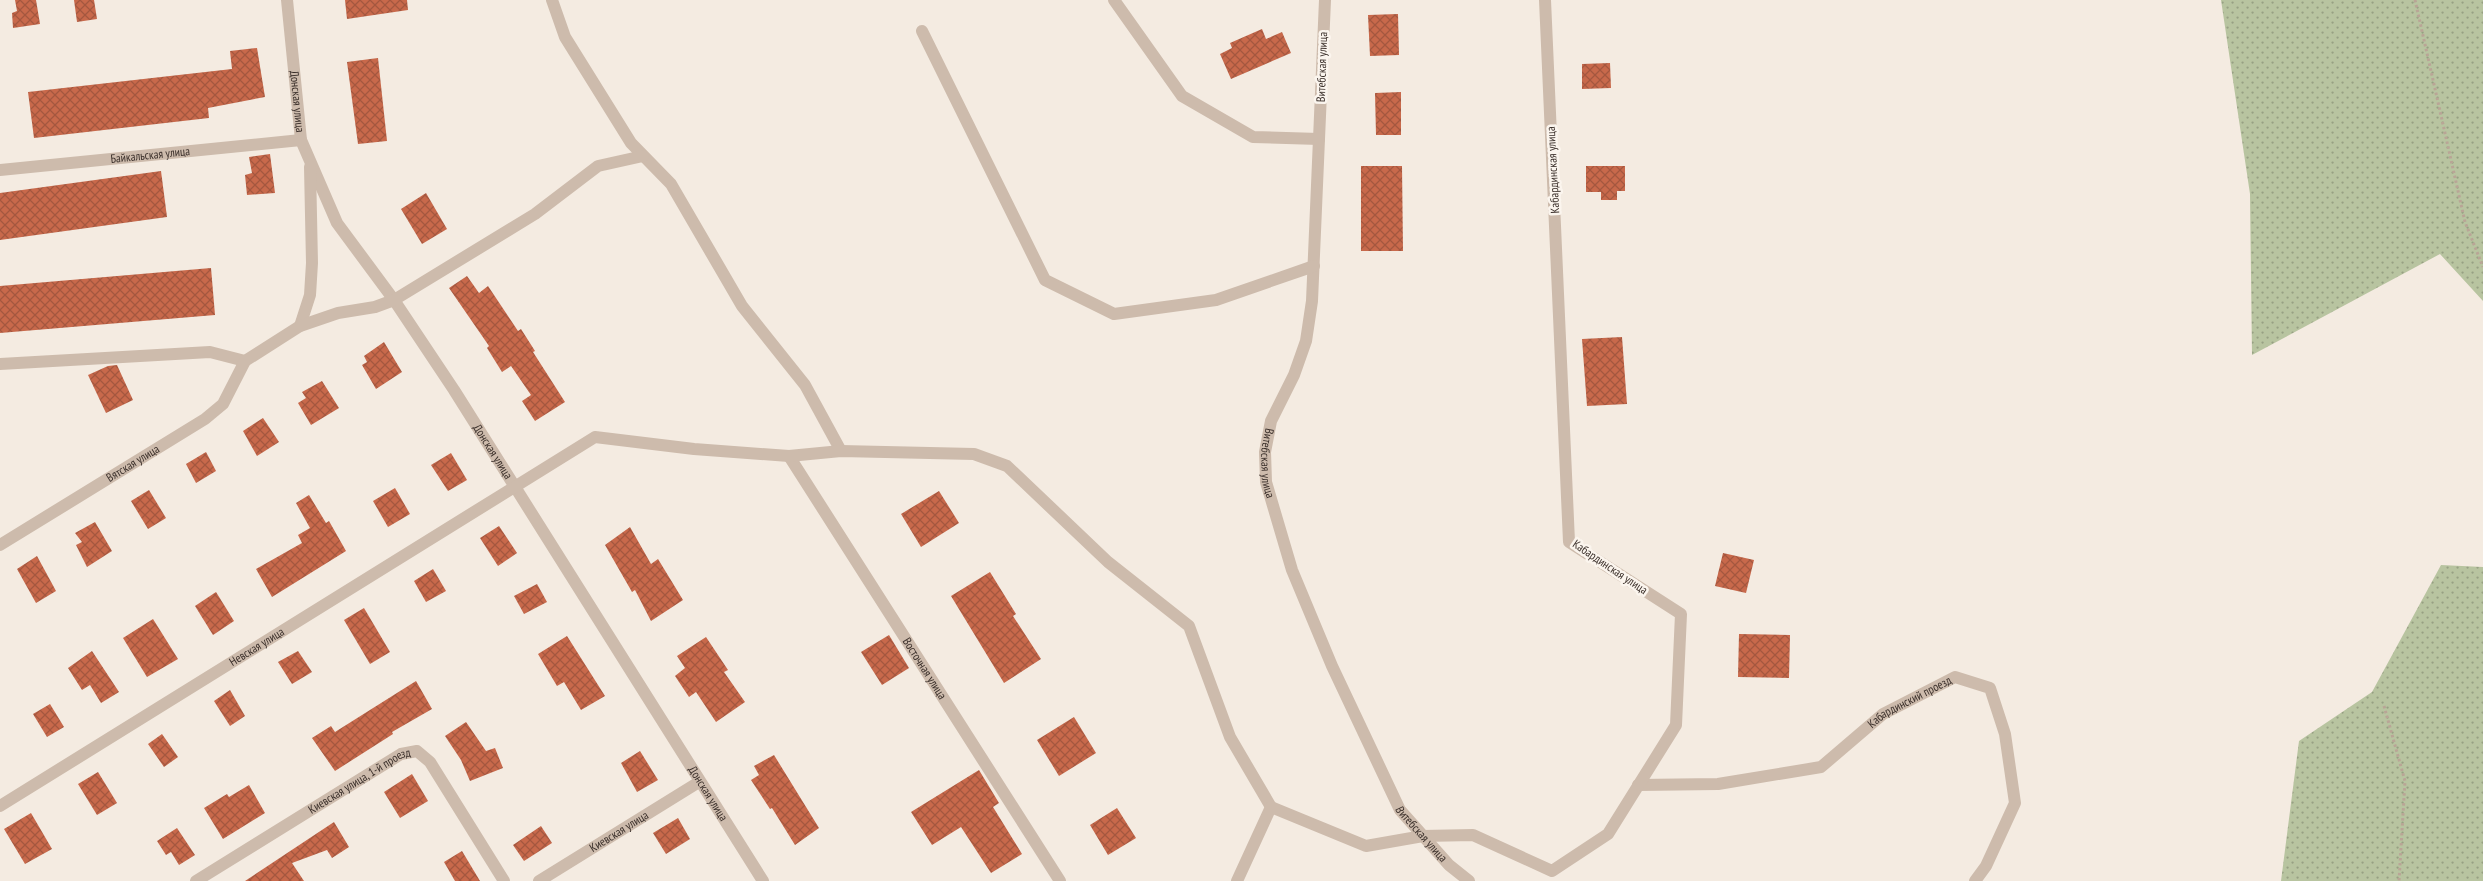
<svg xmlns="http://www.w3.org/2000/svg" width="2483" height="881" font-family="'PT Sans Narrow',sans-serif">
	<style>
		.grass { fill: url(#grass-dots) }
		.building { fill: url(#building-cross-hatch) }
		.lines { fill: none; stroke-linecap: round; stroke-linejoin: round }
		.path { stroke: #b9a596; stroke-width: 3; stroke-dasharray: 2.5 2.5; stroke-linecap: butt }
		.minor { stroke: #cdbbac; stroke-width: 12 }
		.labels { text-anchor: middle; stroke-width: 5; stroke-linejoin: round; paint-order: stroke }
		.street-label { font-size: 12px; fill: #3b302b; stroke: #fbf5ee }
	</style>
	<defs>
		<pattern id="grass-dots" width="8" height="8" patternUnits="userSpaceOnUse" patternTransform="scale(1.25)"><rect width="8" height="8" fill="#b8c4a0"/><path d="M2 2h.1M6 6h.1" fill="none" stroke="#97a083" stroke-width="1.8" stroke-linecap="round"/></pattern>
		<pattern id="building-cross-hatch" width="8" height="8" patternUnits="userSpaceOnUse" patternTransform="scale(1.25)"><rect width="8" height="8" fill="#c8694b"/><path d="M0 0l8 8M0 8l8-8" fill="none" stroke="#a4573f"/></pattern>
	</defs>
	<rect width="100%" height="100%" fill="#f4ebe1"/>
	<g class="grass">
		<polygon points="2221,0 2483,0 2483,301 2440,254 2252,355 2250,194"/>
		<polygon points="2441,565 2483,567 2483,881 2281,881 2299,741 2372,692"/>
	</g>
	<g class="building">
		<polygon points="15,0 36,0 40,24 13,28 12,13 17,11"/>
		<polygon points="74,0 94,0 97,19 77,22"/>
		<polygon points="345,0 407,0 408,10 347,19"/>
		<polygon points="1398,14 1399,55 1370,56 1368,15"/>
		<polygon points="1262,29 1266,39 1282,32 1291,53 1231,79 1220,54 1232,48 1230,43"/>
		<polygon points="257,48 265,97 208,108 209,118 34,138 28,92 232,69 230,51"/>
		<polygon points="378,58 387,141 358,144 347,62"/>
		<polygon points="1610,63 1611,88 1582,89 1582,64"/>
		<polygon points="1401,92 1401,135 1376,135 1375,93"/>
		<polygon points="270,154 275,193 247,195 245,175 252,173 249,157"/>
		<polygon points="1361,166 1402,166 1403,251 1361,251"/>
		<polygon points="1586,166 1625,166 1625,191 1617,191 1617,200 1601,200 1601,192 1586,192"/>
		<polygon points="161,171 167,217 0,240 0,193"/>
		<polygon points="426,193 447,229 422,244 401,209"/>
		<polygon points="211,268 215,315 0,333 0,286"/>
		<polygon points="467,276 479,293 488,286 518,331 521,329 535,351 533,352 565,402 535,421 522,401 531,395 511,366 502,372 487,348 489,346 449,288"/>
		<polygon points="1622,337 1627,404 1587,406 1582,339"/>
		<polygon points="384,342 402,372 376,389 362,365 367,362 364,356"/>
		<polygon points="117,365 133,400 106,413 88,375 108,366"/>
		<polygon points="322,381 339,408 311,425 298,403 306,398 302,392"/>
		<polygon points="263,418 279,442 257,456 243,431"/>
		<polygon points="206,452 216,471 196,483 186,464"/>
		<polygon points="451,453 467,480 448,491 431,465"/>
		<polygon points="395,488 410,514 388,527 373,501"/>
		<polygon points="149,490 166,518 148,529 131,501"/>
		<polygon points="939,491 959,523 921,547 901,514"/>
		<polygon points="309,495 326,523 329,521 346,551 272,597 256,569 302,543 298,535 310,528 296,503"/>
		<polygon points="95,522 112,551 87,567 76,545 82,542 75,533"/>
		<polygon points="499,526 517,553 498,566 480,538"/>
		<polygon points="630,527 651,564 658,559 683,600 651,621 635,590 632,592 605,545"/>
		<polygon points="1723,553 1754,560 1746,593 1715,586"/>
		<polygon points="37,556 56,591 36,603 17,569"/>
		<polygon points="433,569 446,591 426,602 414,581"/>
		<polygon points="990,572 1016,614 1013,616 1041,659 1004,683 951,596"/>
		<polygon points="537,584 547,602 524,614 514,596"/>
		<polygon points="216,592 234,621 213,635 195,606"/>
		<polygon points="364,608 390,652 370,664 344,620"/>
		<polygon points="153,619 178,659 147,677 123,638"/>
		<polygon points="1739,634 1790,635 1789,678 1738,677"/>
		<polygon points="889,635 909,668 882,685 861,652"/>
		<polygon points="567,636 605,696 581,710 564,682 557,686 538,654"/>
		<polygon points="706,637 728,670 724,672 745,702 716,722 696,692 689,697 675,676 685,668 677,656"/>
		<polygon points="92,651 119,692 101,703 90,685 82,690 68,668"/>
		<polygon points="298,651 312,672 292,684 278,662"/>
		<polygon points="416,681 432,709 392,732 393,734 335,771 312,738 331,726 335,732"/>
		<polygon points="230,690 245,716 230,726 214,701"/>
		<polygon points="50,704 64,727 47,737 33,714"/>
		<polygon points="1074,717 1096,753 1059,776 1037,740"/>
		<polygon points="466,722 486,751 495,748 503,768 470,781 461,760 445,736"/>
		<polygon points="162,734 178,757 164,767 148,744"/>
		<polygon points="640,751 658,780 637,792 621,763"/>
		<polygon points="774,755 819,828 795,845 772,808 770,809 751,780 759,775 754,766"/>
		<polygon points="979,770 999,803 993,807 1022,854 991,873 961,827 932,845 911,812"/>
		<polygon points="98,772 117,803 97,815 78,784"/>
		<polygon points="412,774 428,801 400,818 384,792"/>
		<polygon points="249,785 265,813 223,839 204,808 227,794 229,797"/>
		<polygon points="1117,808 1136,838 1108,855 1090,825"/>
		<polygon points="31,813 52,849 25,864 4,829"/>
		<polygon points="678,818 690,839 666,854 653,833"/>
		<polygon points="334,822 349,847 332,858 327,850 292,863 304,881 245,881"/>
		<polygon points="541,826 552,843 524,861 513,845"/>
		<polygon points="177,828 195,855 179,865 171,852 166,855 157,841"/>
		<polygon points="462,851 480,881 455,881 444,862"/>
	</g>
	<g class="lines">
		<g class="path">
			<polyline points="2415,0 2465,222 2483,267"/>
			<polyline points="2384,706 2405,781 2399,881"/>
		</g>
		<g class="minor">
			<path id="s1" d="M287,0L301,140L337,223L394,300L454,390L763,881"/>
			<polyline points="552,0 565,37 631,143 671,184 742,306 805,385 841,451"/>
			<polyline points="1114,0 1182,96 1253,137 1319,139"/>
			<path id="s2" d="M1325,0L1312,301L1306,341L1294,375L1271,421L1265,452L1266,482L1292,570L1332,666L1400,810L1449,865L1469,881"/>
			<polyline points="922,31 1045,280 1114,314 1216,300 1314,266"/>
			<path id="s3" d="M0,170L301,140"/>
			<polyline points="300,326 310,295 312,263 310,167"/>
			<polyline points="0,364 210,352 245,361"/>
			<path id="s4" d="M789,456L1060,881"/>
			<path id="s5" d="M0,545L205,419L223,404L245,361L300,326L338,313L375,307L394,300L535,214L598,166L643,156"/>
			<path id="s6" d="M1638,785L1718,784L1821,767L1883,714L1955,677L1990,688L2005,734L2015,803L1986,866L1975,881"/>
			<path id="s7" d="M0,806L595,437L694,449L789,456L841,451L974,454L1007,466L1108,562L1189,626L1230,737L1271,807"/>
			<path id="s8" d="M196,881L401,754L417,751L430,762L504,881"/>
			<path id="s9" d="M539,881L699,782"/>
			<polyline points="1237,881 1271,807 1366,846 1423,836 1473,835 1552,871 1608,834 1676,725 1681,614 1569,542 1545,0"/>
		</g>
	</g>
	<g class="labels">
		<g class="street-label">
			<text transform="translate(1322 67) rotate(-88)" y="4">Витебская улица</text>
			<text dy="4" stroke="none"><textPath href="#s1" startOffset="102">Донская улица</textPath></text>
			<text dy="4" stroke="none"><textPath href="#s3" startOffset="151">Байкальская улица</textPath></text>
			<text transform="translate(1553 170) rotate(-93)" y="4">Кабардинская улица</text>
			<text dy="4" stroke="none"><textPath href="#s1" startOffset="508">Донская улица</textPath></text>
			<text dy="4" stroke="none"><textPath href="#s5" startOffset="156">Вятская улица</textPath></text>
			<text dy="4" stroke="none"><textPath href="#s2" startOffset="472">Витебская улица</textPath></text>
			<text transform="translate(1610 567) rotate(34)" y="4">Кабардинская улица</text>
			<text dy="4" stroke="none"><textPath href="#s7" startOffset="302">Невская улица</textPath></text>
			<text dy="4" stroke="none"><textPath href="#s4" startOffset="252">Восточная улица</textPath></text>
			<text dy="4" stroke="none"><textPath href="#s6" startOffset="295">Кабардинский проезд</textPath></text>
			<text dy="4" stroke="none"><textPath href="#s8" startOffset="192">Киевская улица, 1-й проезд</textPath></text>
			<text dy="4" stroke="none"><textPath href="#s1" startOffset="912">Донская улица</textPath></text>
			<text dy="4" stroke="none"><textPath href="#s9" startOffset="94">Киевская улица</textPath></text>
			<text dy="4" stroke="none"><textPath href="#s2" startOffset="878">Витебская улица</textPath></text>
		</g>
	</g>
</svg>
